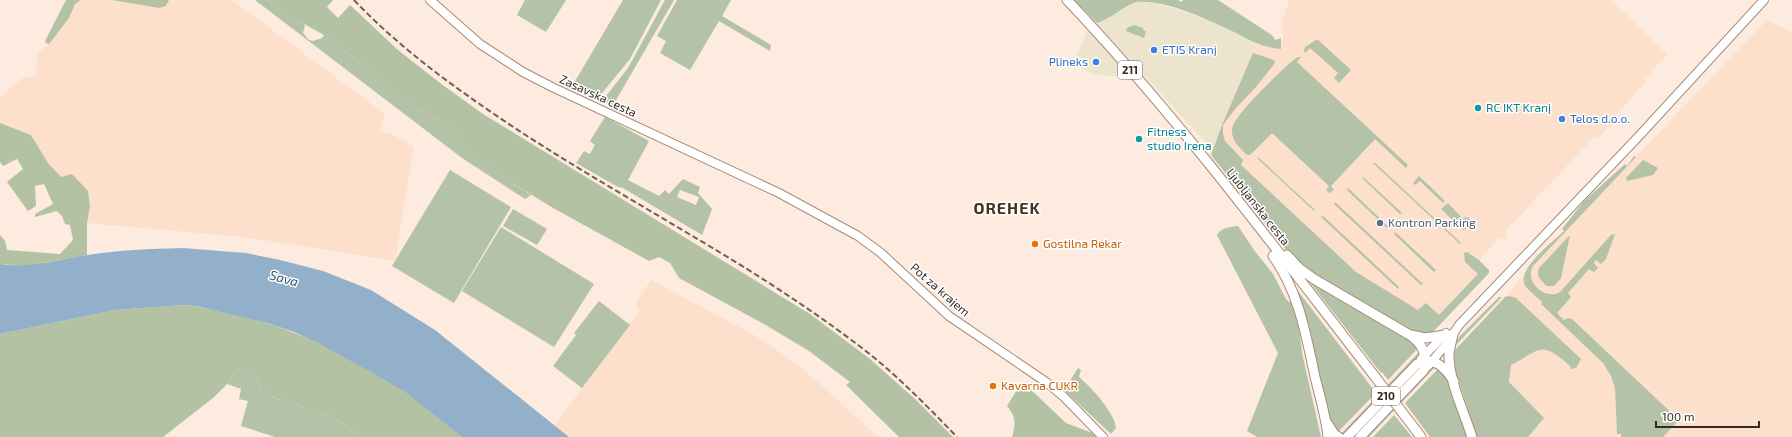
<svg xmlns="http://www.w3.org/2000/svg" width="1792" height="437" font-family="'Exo 2',sans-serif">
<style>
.commercial{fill:#ede4ce}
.built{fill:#fce0cb}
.green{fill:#b4c2a7;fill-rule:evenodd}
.forest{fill:#b2c2a2}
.water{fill:#92b0c9}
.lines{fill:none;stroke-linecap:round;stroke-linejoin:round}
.secondary-casing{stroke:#a68c79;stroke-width:10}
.primary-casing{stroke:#a68c79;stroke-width:11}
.secondary{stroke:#fff;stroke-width:8}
.primary{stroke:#fff;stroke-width:9}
.rail{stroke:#6e6158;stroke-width:2;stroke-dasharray:6 3;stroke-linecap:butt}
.primary-bridge-casing{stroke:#a68c79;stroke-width:11;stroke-linecap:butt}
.primary-bridge{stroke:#fff;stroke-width:9}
.shop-dot{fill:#3f7fe0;stroke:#fff;stroke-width:1.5}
.culture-dot{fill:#0f9aa8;stroke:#fff;stroke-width:1.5}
.service-dot{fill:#5c6f8a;stroke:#fff;stroke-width:1.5}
.food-dot{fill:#e8710a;stroke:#fff;stroke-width:1.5}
.labels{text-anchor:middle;stroke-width:3;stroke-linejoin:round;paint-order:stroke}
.shield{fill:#fff;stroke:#726a64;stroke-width:1}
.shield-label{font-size:11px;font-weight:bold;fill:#352a22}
.shop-label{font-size:12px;fill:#366cbe;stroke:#fff;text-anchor:start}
.street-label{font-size:12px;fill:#352a22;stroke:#fff}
.culture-label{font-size:12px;fill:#0d838f;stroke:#fff;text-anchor:start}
.service-label{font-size:12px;fill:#4e5e75;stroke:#fff;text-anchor:start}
.food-label{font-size:12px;fill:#c56008;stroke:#fff;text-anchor:start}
.water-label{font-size:13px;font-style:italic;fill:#245478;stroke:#fff}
.district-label{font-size:16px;font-weight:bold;letter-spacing:1px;fill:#473120;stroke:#fff}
</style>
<rect width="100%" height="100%" fill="#fcebde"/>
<path class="commercial" d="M1136 2 1155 3 1176 9 1208 20 1257 43 1222 125 1215 152 1140 71 1131 77 1097 75 1081 69 1077 56 1088 29Z"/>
<g class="built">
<path d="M81 0H112L159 8 166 6 169 0H232L385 114 380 132 390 133 414 147 395 261 244 237 87 223 90 206 88 191 72 174 61 177 48 163 31 135 0 123V98L21 79 36 75 37 54 49 44 69 18 75 4Z"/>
<path d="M1289 0H1611L1667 55 1644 80 1646 82 1609 122 1612 124 1600 137 1595 136 1510 226 1505 232 1507 235 1505 239 1499 238 1479 260V262L1487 271 1429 328 1422 329 1215 152 1222 125 1257 43 1268 48 1281 49 1283 40 1282 21Z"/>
<path d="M1767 20 1792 32V437H1478L1453 364 1454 353 1573 222Z"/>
<path d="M651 280 756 336 790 359 821 385 878 437H569L555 425 640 310 635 304Z"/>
</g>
<g class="green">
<path d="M255 0H268L305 25 303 33 309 40 313 41 322 38 324 35 370 70 396 95 447 125 481 160 505 179 531 195 525 199 462 158Z"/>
<path d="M525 0H566L546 32 517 15Z"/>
<path d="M623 0H661L630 59 598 98 592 94 571 88Z"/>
<path d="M665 0H674L612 107 603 100 628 68Z"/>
<path d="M677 0H731L722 16 771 45 770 51 719 21 690 70 660 53 666 41 657 36Z"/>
<path d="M1074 0H1178L1182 2 1183 0H1218L1273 36 1275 40 1281 38V49C1264 48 1251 41 1236 33 1208 20 1168 0 1137 2 1127 4 1110 19 1097 23Z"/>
<path d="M1134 25 1143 28 1144 31H1146L1144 38 1126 31 1127 28Z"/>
<path d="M1316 40H1318L1351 70 1339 83 1334 78 1338 73 1310 48 1305 53 1304 51 1305 47Z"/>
<path d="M1253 53 1274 60 1275 63 1256 87 1236 108 1223 125V134L1225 141 1243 160 1241 165 1356 272 1418 310 1426 303 1439 315 1478 274 1465 262 1464 253 1467 252 1479 260 1489 270V273L1431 334H1417L1347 297 1294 260 1211 155 1222 125Z"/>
<path d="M1298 57H1301L1297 62 1408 165 1406 168 1375 139 1331 186 1334 190 1329 193 1326 190 1329 186 1272 133 1250 155H1247C1240 148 1231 141 1232 129 1233 116 1279 73 1291 62Z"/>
<path d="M605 117 649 141 628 180 659 196 665 190 669 194 683 179 700 187 698 193 712 209 702 235 623 188 618 187 576 163 584 151 590 154 595 145 590 141ZM680 190 699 197 696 205 677 197Z"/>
<path d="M1634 156 1636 157 1533 266C1524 282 1545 301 1560 292L1611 235 1615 234 1606 259 1601 264 1596 260 1594 263 1598 268 1594 272 1589 269 1568 293 1571 297 1557 313 1564 320 1568 318 1572 319 1679 420 1663 437H1621V434H1617L1615 388 1611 376 1603 363 1541 304 1542 302C1537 297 1530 292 1526 287 1514 270 1553 242 1564 231L1562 229 1584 201 1625 164 1627 166Z"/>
<path d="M1258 157 1315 210 1314 211 1257 158Z"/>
<path d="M1643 160 1658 168 1653 175 1627 181 1626 178Z"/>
<path d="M1374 162 1461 243 1460 244 1373 163Z"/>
<path d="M450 170 511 207 454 303 392 266Z"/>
<path d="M1419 176 1445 201 1443 203 1420 181 1415 185 1413 183Z"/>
<path d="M1363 177 1402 213 1400 214 1362 178Z"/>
<path d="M1348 188 1389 227 1387 228 1347 190Z"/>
<path d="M1335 202 1423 284 1421 285 1334 204Z"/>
<path d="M1448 203 1463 219 1466 217 1470 219 1471 222 1466 229 1463 230 1441 209Z"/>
<path d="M513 209 547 229 537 245 503 226Z"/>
<path d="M1323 216 1399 287 1398 289 1321 217Z"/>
<path d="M1238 226 1254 250 1273 274 1286 299 1289 302 1293 299 1302 332 1300 334 1302 353 1321 437H1257L1247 431 1278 353 1217 235C1222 227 1230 227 1238 226Z"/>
<path d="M501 227 594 284 554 347 462 291Z"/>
<path d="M1395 232 1436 270 1434 272 1394 234Z"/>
<path d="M1570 235 1561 278 1554 286H1547C1541 280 1536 277 1539 268Z"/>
<path d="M1308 280 1414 342 1418 348 1388 380 1382 372 1381 373Z"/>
<path d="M1295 287 1376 393 1337 433 1328 418Z"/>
<path d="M1509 296 1516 298 1581 359 1576 368 1571 369 1570 366C1540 340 1542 349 1511 365L1509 382 1544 418 1528 437H1477L1453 364V356L1455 350 1505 297Z"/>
<path d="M1499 297H1502L1454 347 1459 337Z"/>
<path d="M599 301 630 325 582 388 553 366 576 335 574 333Z"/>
<path d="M1420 351 1421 354 1344 436 1340 435Z"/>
<path d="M1434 364 1437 365 1369 437H1365Z"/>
<path d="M1440 367C1455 382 1462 416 1469 437H1430L1405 403Z"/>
<path d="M1078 368 1081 370 1079 377C1091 387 1115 413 1116 428L1111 434 1064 390Z"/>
<path d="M237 369C248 369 254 376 260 385L259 387 276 399 293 402 312 412 330 415 363 437H275L241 426 248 401 239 399 241 389 227 384Z"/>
<path d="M1394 415 1412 437H1373Z"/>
</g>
<g class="forest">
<path d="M66 0H81L75 4 69 18 49 44 46 43 45 41Z"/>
<path d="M112 0H169L166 6 159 8Z"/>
<path d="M268 0H333L327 7 338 18 350 5 398 50 440 83 483 114 810 314 870 359 916 400 953 437H899L846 385 850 382 809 351 764 324 679 278 670 263 659 257 649 261 555 209 505 179 480 160 447 125 396 95 370 70 324 35 295 19Z"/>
<path d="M0 123 31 135 48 163 61 177 72 174 88 191 90 206 87 223V255L26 266 0 264V235L5 241 7 250 60 254 73 240 70 225 65 224 62 216 57 211 35 217V214L53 204 44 184 35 186 36 206 28 211 7 182 23 169 17 159 3 166 0 162Z"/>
<path d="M184 305C263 314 340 347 405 392 425 406 443 422 462 437H363L330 415 312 412 293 402 276 399 259 387 260 385C254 376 248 369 237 369L227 384 213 398 163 437H0V334L115 310Z"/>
<path d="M1022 387 1030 389 1066 423 1095 434 1098 437H1012C1016 423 1016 417 1007 406L1018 388Z"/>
</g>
<path class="water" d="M182 248 246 253 280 260 323 271 371 290 435 330 569 437H462L405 392 380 377 318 343 294 332 267 323 201 307 184 305 115 310 0 334V264C30 269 58 259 88 255 119 250 151 249 182 248Z"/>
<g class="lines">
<g class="secondary-casing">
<g id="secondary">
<path d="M430 0 480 44 523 72 552 87 779 193 858 236 881 253 949 316 1046 382 1064 397 1103 437"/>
<path d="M1421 359 1446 333"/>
<path d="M1428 366 1448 342 1459 325 1639 136 1764 0"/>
</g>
</g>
<g class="primary-casing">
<g id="primary">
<path d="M1067 0C1178 117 1274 247 1373 374"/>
<path d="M1287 255 1300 269 1314 279 1408 334C1421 342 1428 354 1424 370L1360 437"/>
<path d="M1273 256C1299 292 1306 335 1315 377 1320 397 1326 417 1328 437"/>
<path d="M1453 334C1452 340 1450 346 1449 353 1448 379 1464 412 1472 437"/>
<path d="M1411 335 1425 338 1445 335"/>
<path d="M1327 423 1334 434 1339 437"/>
<path d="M1415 429 1421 437"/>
<path d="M1347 437 1417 364C1435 356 1444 367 1454 381"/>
</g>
</g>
<use href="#secondary" class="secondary"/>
<use href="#primary" class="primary"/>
<path class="rail" d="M354 0C392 40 436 74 481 105 548 152 619 192 689 234 747 268 804 304 858 345 894 372 926 405 957 437"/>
<g class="primary-bridge-casing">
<path id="primary-bridge" d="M1373 374 1415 429"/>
</g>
<use href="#primary-bridge" class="primary-bridge"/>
</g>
<g class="shop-dot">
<circle cx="1154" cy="50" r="4"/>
<circle cx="1096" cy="62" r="4"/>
<circle cx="1562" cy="119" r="4"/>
</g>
<g class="culture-dot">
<circle cx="1478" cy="108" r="4"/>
<circle cx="1139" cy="139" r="4"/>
</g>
<circle class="service-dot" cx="1380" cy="223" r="4"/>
<g class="food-dot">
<circle cx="1035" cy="244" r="4"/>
<circle cx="993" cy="386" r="4"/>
</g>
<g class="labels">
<g class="shield">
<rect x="1118" y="61" width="24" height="18" rx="3"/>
<rect x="1372" y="387" width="28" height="18" rx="3"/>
</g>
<g class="shield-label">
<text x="1130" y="74">211</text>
<text x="1386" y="400">210</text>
</g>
<g class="shop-label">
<text x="1162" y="54">ETIS Kranj</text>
<text x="1088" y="66" text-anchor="end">Plineks</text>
<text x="1570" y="123">Telos d.o.o.</text>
</g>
<g class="street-label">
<text transform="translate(598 96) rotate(25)" y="4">Zasavska cesta</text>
<text transform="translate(1258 207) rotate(52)" y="4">Ljubljanska cesta</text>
<text transform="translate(940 290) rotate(41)" y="4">Pot za krajem</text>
</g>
<g class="culture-label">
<text x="1486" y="112">RC IKT Kranj</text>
<text x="1147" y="136">Fitness<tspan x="1147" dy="14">studio Irena</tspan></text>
</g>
<g class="service-label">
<text x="1388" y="227">Kontron Parking</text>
</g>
<g class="food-label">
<text x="1043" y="248">Gostilna Rekar</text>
<text x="1001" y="390">Kavarna CUKR</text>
</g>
<g class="water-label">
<text transform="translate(284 278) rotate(15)" y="5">Sava</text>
</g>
<g class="district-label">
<text x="1007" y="214">OREHEK</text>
</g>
</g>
<path d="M1656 421v6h103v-6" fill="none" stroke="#352a22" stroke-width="2"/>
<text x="1662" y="421" font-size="12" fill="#352a22" stroke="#ffffff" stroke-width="3" paint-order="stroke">100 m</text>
</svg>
